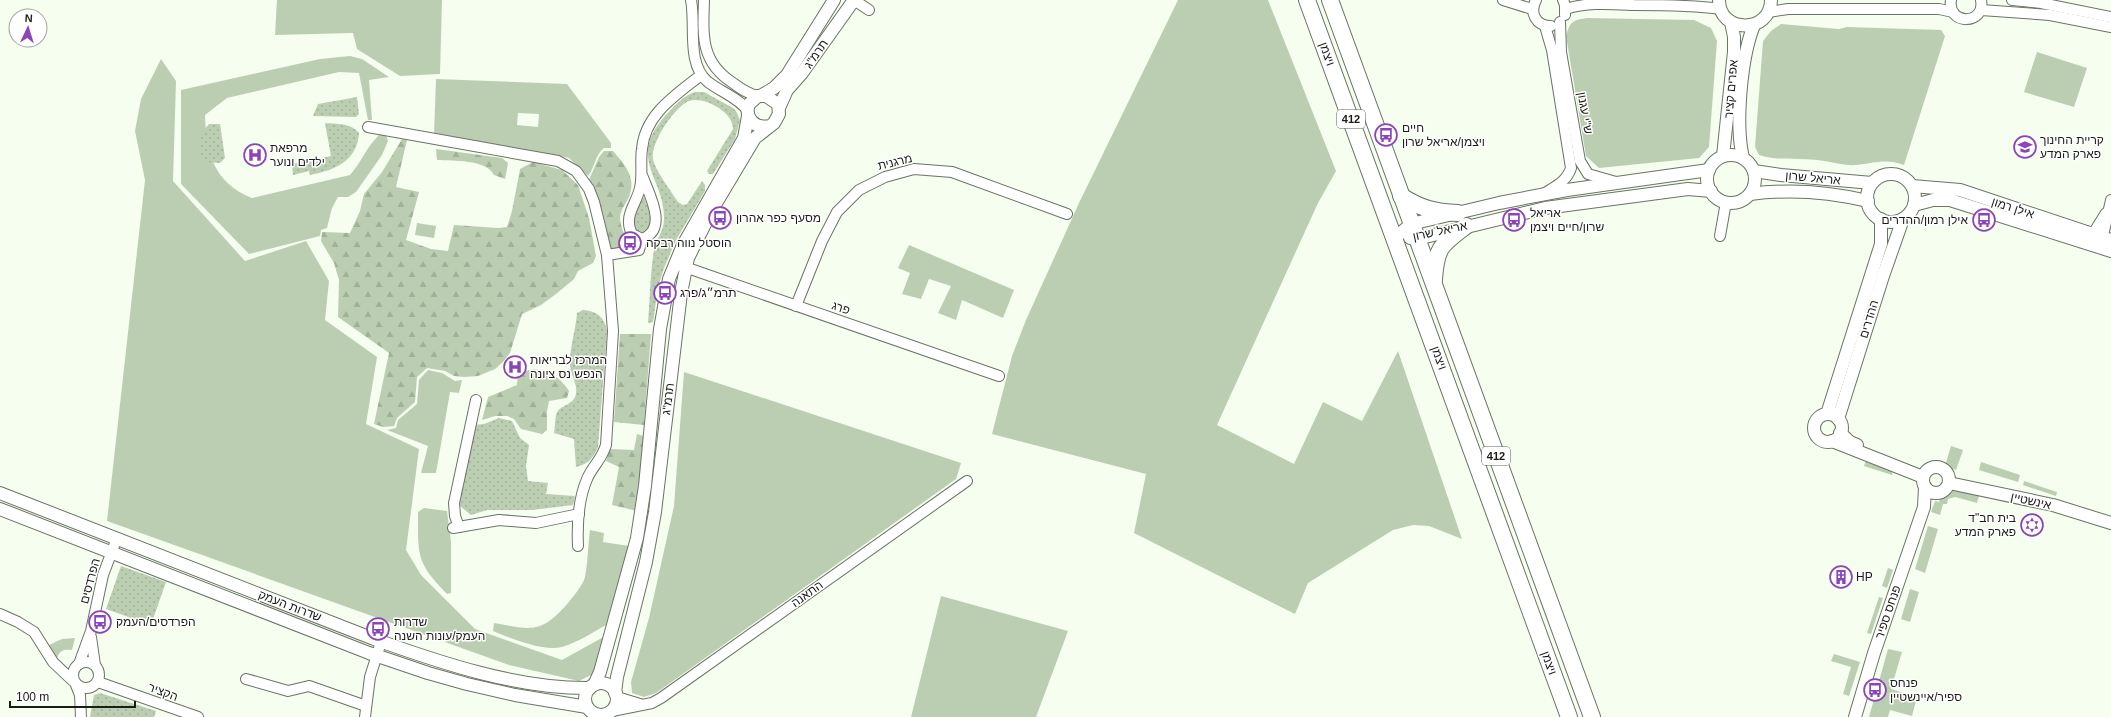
<svg xmlns="http://www.w3.org/2000/svg" width="2111" height="717" font-family="Helvetica,'Noto Sans Hebrew',sans-serif">
<style>
.green{fill:#bcceb1;fill-rule:evenodd}
.forest{fill:url(#forest-firs)}
.park{fill:url(#park-dots)}
.lines{fill:none;stroke-linecap:round;stroke-linejoin:round}
.minor-casing{stroke:#6b7366;stroke-width:12}
.tertiary-casing{stroke:#6b7366;stroke-width:14}
.primary-casing{stroke:#6b7366;stroke-width:18}
.minor{stroke:#fff;stroke-width:10}
.tertiary{stroke:#fff;stroke-width:12}
.primary{stroke:#fff;stroke-width:16}
.labels{text-anchor:middle;stroke-width:3;stroke-linejoin:round;paint-order:stroke}
.shield{fill:#fff;stroke:#5e605d;stroke-width:1}
.shield-label{font-size:11px;font-weight:bold;fill:#191c17}
.street-label{font-size:12px;fill:#191c17;stroke:#fff}
.poi-label{font-size:12px;fill:#191c17;stroke:#fff;text-anchor:start}
</style>
<defs>
<pattern id="forest-firs" width="22" height="20" patternUnits="userSpaceOnUse"><rect width="22" height="20" fill="#bcceb1"/><path d="M5 1l3.5 6h-7zM16 11l3.5 6h-7z" fill="#a1b098"/></pattern>
<pattern id="park-dots" width="8" height="8" patternUnits="userSpaceOnUse"><rect width="8" height="8" fill="#bcceb1"/><path d="M2 2h.1M6 6h.1" fill="none" stroke="#a1b098" stroke-width="1.8" stroke-linecap="round"/></pattern>
</defs>
<rect width="100%" height="100%" fill="#f5feef"/>
<g class="green">
<path d="M277 0H442L440 74 400 76 357 49 353 33 275 35Z"/>
<path d="M1178 0H1268L1336 171 1318 203 1217 425 1294 464 1323 402 1362 421 1398 351 1462 539 1429 526 1413 525 1393 530 1308 583 1295 614 1134 533 1146 474 992 434 1012 356 1026 320 1079 203Z"/>
<path d="M1588 18 1694 20 1711 28 1717 41 1709 147 1699 158 1599 168 1586 156 1566 36C1570 21 1573 20 1588 18Z"/>
<path d="M1781 24 1839 29 1847 27 1941 30 1945 36 1904 165C1887 158 1874 163 1856 165 1844 166 1829 161 1817 160 1797 158 1777 161 1759 155L1755 147 1763 41 1771 31Z"/>
<path d="M2037 52 2087 68 2074 107 2024 92Z"/>
<path d="M350 56 362 59 389 77 369 80 372 120H368L359 73 339 72 227 98 205 115C206 153 214 183 252 198L350 175C361 163 367 146 379 135H386L388 141 382 155 356 192 348 197H338L332 208 327 228 321 230 320 236 249 254 181 184V90L320 59Z"/>
<path d="M161 59 176 81 173 181 245 261 306 241 329 281 325 320 377 357 366 424 419 449 406 550 421 575 475 629 562 660 607 635 595 673 579 681 509 665 107 521 145 180 135 131 141 99Z"/>
<path d="M436 79 567 84 611 143V148H604C595 155 595 167 588 176L569 158 556 155 434 134ZM518 113 539 114 538 127 517 125Z"/>
<path d="M417 223 436 226 434 238 415 235Z"/>
<path d="M909 245 1014 290 1003 318 962 300 956 320 938 313 951 286 929 279 921 299 902 294 910 273 898 268Z"/>
<path d="M428 370 442 373 455 381 462 380 459 393 450 392 436 473H421L428 446 387 430 396 428 398 420 417 404 419 380Z"/>
<path d="M684 372 961 463 956 479 656 693 644 697 632 693 631 682 649 618 674 506Z"/>
<path d="M1951 446 1963 450 1956 470 1945 466Z"/>
<path d="M1866 460 1893 469 1892 475 1864 466Z"/>
<path d="M1981 462 2020 475 2018 482 1979 470Z"/>
<path d="M2024 481 2057 492 2056 496 2023 485Z"/>
<path d="M1954 488 1979 496 1977 503 1955 497 1948 499 1947 504H1943L1940 515 1931 512 1935 501 1939 502 1941 492Z"/>
<path d="M424 508 447 511 451 542V593L447 594C416 562 418 556 418 512Z"/>
<path d="M1928 526 1938 529 1925 573 1915 569Z"/>
<path d="M590 530 604 533 603 542 629 546 606 625C592 633 578 642 562 647 543 652 510 638 493 631L494 623C532 630 541 634 568 603 574 595 582 587 585 577 588 562 588 545 590 530Z"/>
<path d="M1888 568 1893 570 1887 588 1882 586Z"/>
<path d="M1910 589 1919 592 1910 622 1901 619Z"/>
<path d="M941 596 1068 631 1036 717H911Z"/>
<path d="M1879 597 1883 598 1871 634 1867 633Z"/>
<path d="M75 638 72 650C64 649 59 650 57 659L49 645 62 639Z"/>
<path d="M1888 649 1902 652 1891 689 1917 697 1912 716 1890 710 1888 717H1869Z"/>
<path d="M1834 654 1860 662 1849 696 1843 694 1851 667 1831 661Z"/>
</g>
<g class="forest">
<path d="M402 139 407 140 396 187 419 192 406 240 431 249 448 251 454 225 499 228 507 227 512 211 520 169 533 162 562 170 578 185 589 218 596 256 593 263 578 271 574 279 556 294 541 305 522 314 510 353 503 362 495 369 478 376 464 377 454 376 445 371 427 368 417 377 415 402 397 418 394 426 383 427 374 424 389 353 338 317 339 280 334 263 321 241 322 232 350 233 360 211 364 194 382 172Z"/>
<path d="M436 149 502 158 508 163 505 179 494 175C486 159 453 161 437 160Z"/>
<path d="M604 151H613C627 167 638 180 627 201 624 206 620 212 620 218 620 226 625 235 628 242L623 249 612 250C606 241 607 229 604 219 601 205 597 192 589 180L599 157Z"/>
<path d="M620 334H651L644 425 614 422Z"/>
<path d="M533 369C550 371 560 377 569 391L567 398 549 401 547 411V430L542 434 521 429 514 419 507 416H495L482 420 488 397 517 385 518 373Z"/>
<path d="M637 434 643 436 637 511 612 505 619 467 606 461 610 449 634 450Z"/>
</g>
<g class="park">
<path d="M695 92H704L733 108 736 111 740 120 735 139 713 174H709L707 171 733 129C734 112 703 96 689 101 674 107 650 144 653 159 655 170 671 191 678 202L683 205 687 204 702 181 705 185V191L676 240 664 268 658 287 653 322 648 323C650 299 650 274 654 250 656 239 664 231 664 219 665 177 625 158 667 114 675 105 683 96 695 92Z"/>
<path d="M357 97 359 114 356 117 313 116 318 104Z"/>
<path d="M325 123C337 124 351 123 359 133 357 162 334 170 310 175L309 171 293 175 292 164 331 156Z"/>
<path d="M209 124H220L225 158 220 163 205 162 199 160 201 133Z"/>
<path d="M644 197 650 212V225L642 233 636 230C631 221 635 202 644 197Z"/>
<path d="M583 310C597 311 604 317 607 330L598 447C593 459 588 464 576 467L574 439 554 433C555 428 555 420 556 415 559 404 574 406 576 394 578 384 570 374 570 364 569 352 576 328 577 313Z"/>
<path d="M499 418 512 421 520 438 529 445 526 466 528 481 548 483 546 494 575 496 573 505 532 510H487L471 515 460 506 461 488 474 425 484 424Z"/>
<path d="M121 566 166 582 151 625 106 609Z"/>
<path d="M100 693 156 711 154 717H90L94 695Z"/>
</g>
<g class="lines">
<g class="minor-casing">
<g id="minor">
<path d="M691 0C696 25 686 64 708 82 721 92 739 98 748 111"/>
<path d="M704 0C703 35 700 62 733 83 741 89 748 94 758 96"/>
<path d="M854 0 869 10"/>
<path d="M1503 0 1532 9"/>
<path d="M1536 0C1529 13 1536 26 1551 26"/>
<path d="M1563 0 1565 5V15"/>
<path d="M1951 0C1947 26 1986 25 1981 0"/>
<path d="M2012 0 2041 3 2111 17"/>
<path d="M1566 9C1587 2 1611 4 1634 5 1663 5 1692 5 1721 9"/>
<path d="M1981 10 2050 15 2111 27"/>
<path d="M1768 12 1788 9H1939L1953 12"/>
<path d="M1560 22 1561 52 1580 161 1588 174 1616 182"/>
<path d="M368 127 558 161 576 171 589 189 594 202 607 255 613 331 606 445C601 461 593 465 587 479 578 500 577 524 578 546"/>
<path d="M642 175C649 194 669 229 642 239L632 234C623 216 636 205 640 188 643 175 640 162 642 149 645 114 676 95 701 75"/>
<path d="M1545 193C1556 186 1567 181 1571 168L1552 50 1545 26"/>
<path d="M1720 236 1726 202"/>
<path d="M2094 241 2096 229 2106 213"/>
<path d="M2097 243 2104 231 2111 200"/>
<path d="M607 255 639 250 642 239"/>
<path d="M679 265 999 376"/>
<path d="M796 306 822 241 837 212 859 190 885 177 914 169 952 172 1067 214"/>
<path d="M459 527 455 516 454 503 476 400"/>
<path d="M453 528 499 520 536 523 579 514"/>
<path d="M0 614 18 622 34 632 53 662 73 681"/>
<path d="M91 637 95 665"/>
<circle cx="86" cy="675" r="13"/>
<path d="M79 664 91 631 103 575 117 538"/>
<path d="M246 679 288 691 309 686 366 706"/>
<path d="M98 682 198 717"/>
<path d="M76 685 80 695 81 717"/>
<path d="M617 697 640 704"/>
<path d="M612 711 652 703 661 698 967 481"/>
<path d="M365 717 370 677 381 642"/>
</g>
</g>
<g class="tertiary-casing">
<g id="tertiary">
<path d="M1719 0C1719 34 1771 34 1771 0"/>
<path d="M762 95 774 88 787 75 834 0"/>
<path d="M779 108 787 90 802 73 854 0"/>
<circle cx="1731" cy="179" r="24"/>
<path d="M1723 156 1734 52V37L1731 22"/>
<path d="M1743 158C1735 124 1741 57 1754 25"/>
<path d="M1754 171 1781 175 1872 183"/>
<circle cx="1891" cy="198" r="24"/>
<path d="M1912 186 1960 190 2111 240"/>
<path d="M1750 194C1788 189 1830 192 1868 201"/>
<path d="M1914 205 1933 200H1950L2111 251"/>
<path d="M1395 238 1411 224 1499 203 1567 190 1709 170"/>
<path d="M1410 238 1417 239 1545 208 1688 189 1711 191"/>
<path d="M1827 414 1881 244V219"/>
<circle cx="1828" cy="428" r="14"/>
<path d="M1838 419 1883 276 1903 219"/>
<path d="M1840 433 1850 442 1857 445"/>
<path d="M1832 441 1923 477"/>
<circle cx="1936" cy="480" r="13"/>
<path d="M1949 483 2053 505 2111 523"/>
<path d="M0 493 374 639C441 663 518 689 590 688"/>
<path d="M0 509 369 653 428 673 467 684 515 695 587 707"/>
<circle cx="601" cy="699" r="16"/>
<path d="M594 685 600 672 637 538 645 486 660 329 669 279 683 245 744 138 748 116"/>
<path d="M615 693 617 677 646 562 655 512 681 293 688 258 712 210 755 138 774 123 779 114 778 104 766 96H758L749 104C744 118 755 129 769 126"/>
<path d="M1855 717 1874 653 1924 507 1925 487"/>
</g>
</g>
<g class="primary-casing">
<g id="primary">
<path d="M1307 0 1569 717"/>
<path d="M1330 0 1592 717"/>
<path d="M1401 196C1422 209 1434 212 1458 213"/>
<path d="M1434 280C1436 247 1441 245 1466 226"/>
</g>
</g>
<use href="#minor" class="minor"/>
<use href="#tertiary" class="tertiary"/>
<use href="#primary" class="primary"/>
</g>
<defs>
<g id="bus-ring" transform="scale(1.15)"><circle r="9.5" fill="#fff" stroke="#8b45b8" stroke-width="1.5"/><path d="M-5-6H5V4H4V6H2V4H-2V6H-4V4H-5ZM-3.5-4V0h7V-4ZM-3.5 1.2v1.5H-2V1.2ZM2 1.2v1.5H3.5V1.2Z" fill="#8b45b8"/></g>
<g id="school-ring" transform="scale(1.15)"><circle r="9.5" fill="#fff" stroke="#8b45b8" stroke-width="1.5"/><path d="M0-5L7-2L0 1L-7-2ZM-4 1L0 2.5L4 1V4Q0 6-4 4Z" fill="#8b45b8"/></g>
<g id="hospital-ring" transform="scale(1.15)"><circle r="9.5" fill="#fff" stroke="#8b45b8" stroke-width="1.5"/><path d="M-5-5h3v3.5h4V-5h3V5h-3V1.5h-4V5h-3Z" fill="#8b45b8"/></g>
<g id="synagogue-ring" transform="scale(1.15)"><circle r="9.5" fill="#fff" stroke="#8b45b8" stroke-width="1.5"/><path d="M0-6.5L5.6 3.2H-5.6ZM0 6.5L5.6-3.2H-5.6Z" fill="#8b45b8"/></g>
<g id="building-ring" transform="scale(1.15)"><circle r="9.5" fill="#fff" stroke="#8b45b8" stroke-width="1.5"/><path d="M-4-6H4V6H1V3H-1V6H-4ZM-2.5-4.3h1.7v1.8h-1.7ZM.8-4.3h1.7v1.8H.8ZM-2.5-1h1.7V.8h-1.7ZM.8-1h1.7V.8H.8Z" fill="#8b45b8"/></g>
</defs>
<g fill-rule="evenodd">
<use href="#bus-ring" x="1386" y="135"/>
<use href="#school-ring" x="2025" y="147"/>
<use href="#hospital-ring" x="255" y="155"/>
<use href="#bus-ring" x="720" y="218"/>
<use href="#bus-ring" x="1514" y="220"/>
<use href="#bus-ring" x="1984" y="220"/>
<use href="#bus-ring" x="630" y="243"/>
<use href="#bus-ring" x="665" y="293"/>
<use href="#hospital-ring" x="515" y="367"/>
<use href="#synagogue-ring" x="2032" y="525"/>
<use href="#building-ring" x="1841" y="577"/>
<use href="#bus-ring" x="100" y="622"/>
<use href="#bus-ring" x="378" y="629"/>
<use href="#bus-ring" x="1875" y="690"/>
</g>
<g class="labels">
<g class="shield">
<rect x="1337" y="110" width="28" height="18" rx="3"/>
<rect x="1482" y="447" width="28" height="18" rx="3"/>
</g>
<g class="shield-label">
<text x="1351" y="123">412</text>
<text x="1496" y="460">412</text>
</g>
<g class="street-label">
<text transform="translate(816 54) rotate(-55)" y="4">תרמ"ג</text>
<text transform="translate(1327 54) rotate(70)" y="4">ויצמן</text>
<text transform="translate(1731 89) rotate(-85)" y="4">אפרים קציר</text>
<text transform="translate(1585 113) rotate(80)" y="4">ש"י עגנון</text>
<text transform="translate(895 162) rotate(-14)" y="4">מרגנית</text>
<text transform="translate(1813 178) rotate(5)" y="4">אריאל שרון</text>
<text transform="translate(2013 208) rotate(18)" y="4">אילן רמון</text>
<text transform="translate(1440 231) rotate(-12)" y="4">אריאל שרון</text>
<text transform="translate(841 308) rotate(19)" y="4">פרג</text>
<text transform="translate(1869 319) rotate(-73)" y="4">ההדרים</text>
<text transform="translate(1439 358) rotate(70)" y="4">ויצמן</text>
<text transform="translate(668 399) rotate(-83)" y="4">תרמ"ג</text>
<text transform="translate(2031 501) rotate(13)" y="4">אינשטיין</text>
<text transform="translate(90 581) rotate(-75)" y="4">הפרדסים</text>
<text transform="translate(807 594) rotate(-36)" y="4">התאנה</text>
<text transform="translate(290 606) rotate(21)" y="4">שדרות העמק</text>
<text transform="translate(1888 612) rotate(-71)" y="4">פנחס ספיר</text>
<text transform="translate(1549 663) rotate(70)" y="4">ויצמן</text>
<text transform="translate(163 692) rotate(20)" y="4">הקציר</text>
</g>
<g class="poi-label">
<text x="1402" y="132">חיים<tspan x="1402" dy="14">ויצמן/אריאל שרון</tspan></text>
<text x="2040" y="144">קריית החינוך<tspan x="2040" dy="14">פארק המדע</tspan></text>
<text x="270" y="152">מרפאת<tspan x="270" dy="14">ילדים ונוער</tspan></text>
<text x="1530" y="217">אריאל<tspan x="1530" dy="14">שרון/חיים ויצמן</tspan></text>
<text x="736" y="222">מסעף כפר אהרון</text>
<text x="1968" y="224" text-anchor="end">אילן רמון/ההדרים</text>
<text x="646" y="247">הוסטל נווה רבקה</text>
<text x="680" y="297">תרמ״ג/פרג</text>
<text x="530" y="364">המרכז לבריאות<tspan x="530" dy="14">הנפש נס ציונה</tspan></text>
<text x="2016" y="522" text-anchor="end">בית חב"ד<tspan x="2016" dy="14">פארק המדע</tspan></text>
<text x="1856" y="581">HP</text>
<text x="116" y="626">הפרדסים/העמק</text>
<text x="394" y="626">שדרות<tspan x="394" dy="14">העמק/עונות השנה</tspan></text>
<text x="1890" y="687">פנחס<tspan x="1890" dy="14">ספיר/איינשטיין</tspan></text>
</g>
</g>
<g transform="translate(28 28) rotate(4)"><circle r="19" fill="#ffffff" stroke="#a3a4a2"/>
<path d="M0-3L7 15L0 10L-7 15Z" fill="#8b45b8"/>
<text y="-6" font-size="11" font-weight="bold" text-anchor="middle" fill="#191c17">N</text>
</g>
<path d="M10 701v6h125v-6" fill="none" stroke="#191c17" stroke-width="2"/>
<text x="16" y="701" font-size="12" fill="#191c17" stroke="#ffffff" stroke-width="3" paint-order="stroke">100 m</text>
</svg>
